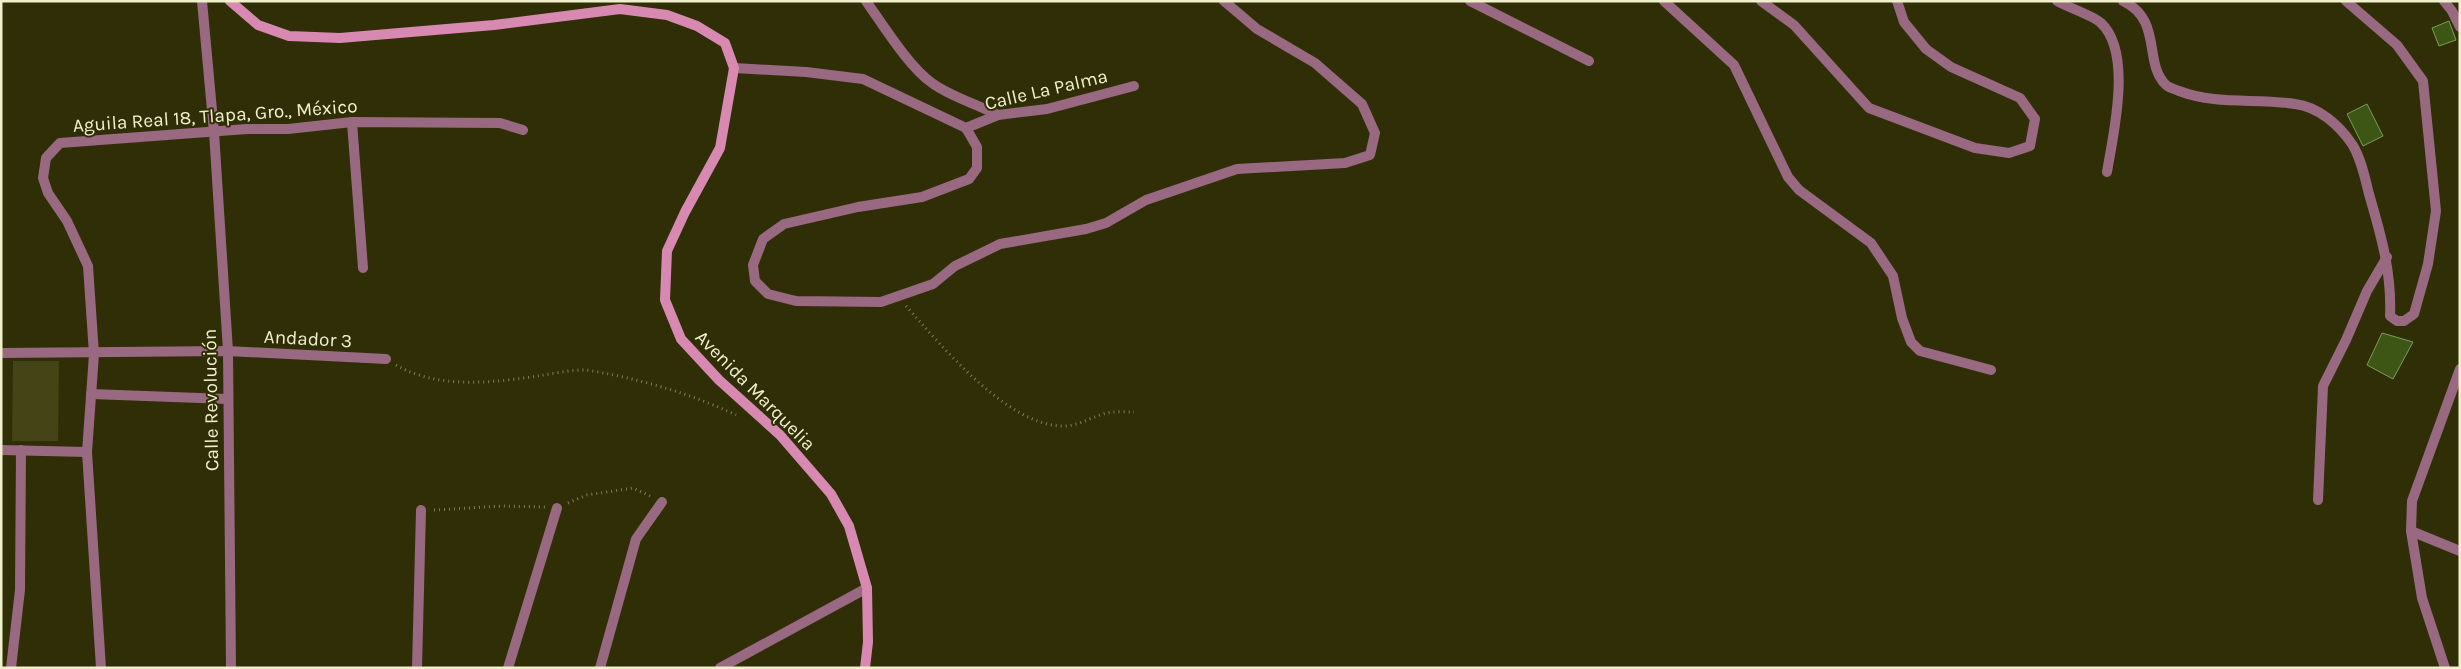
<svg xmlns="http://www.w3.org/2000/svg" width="2461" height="669" font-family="Karla,sans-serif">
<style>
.park{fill:#454416}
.building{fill:#3d5615;stroke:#7f9b5b}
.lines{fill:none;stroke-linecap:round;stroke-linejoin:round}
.path{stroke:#7e7e57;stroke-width:3;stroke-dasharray:1 4;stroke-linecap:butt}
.service{stroke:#996881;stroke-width:10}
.minor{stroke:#996881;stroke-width:10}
.secondary{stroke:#d789b1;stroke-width:10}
.labels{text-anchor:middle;stroke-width:4;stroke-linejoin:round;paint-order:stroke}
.street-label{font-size:19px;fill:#f0f1cc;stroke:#2f2e06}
</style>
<rect width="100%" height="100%" fill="#2f2e06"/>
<path class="park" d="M13 361H59L58 441H12Z"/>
<g class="building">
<path d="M2449 21 2456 40 2439 46 2432 28Z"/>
<path d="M2367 104 2383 136 2363 146 2347 114Z"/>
<path d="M2382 333 2413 342 2393 379 2367 365Z"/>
</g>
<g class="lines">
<g class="path">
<path d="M906 306C941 345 1008 427 1064 426 1079 426 1093 416 1107 413 1116 411 1126 412 1134 412"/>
<path d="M396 365C437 389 492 383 538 376 552 374 568 370 583 370 591 370 601 373 609 374 653 383 696 396 736 415"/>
<path d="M568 503 587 495 633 488 650 496"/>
<path d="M434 510 503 506 545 507"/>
</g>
<path class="service" d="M2057 1C2069 8 2092 15 2101 23 2133 53 2113 135 2107 172"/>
<g class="minor">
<path d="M202 1 214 132 228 351 231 668"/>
<path d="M866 1C883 25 909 67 932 83 951 97 977 104 998 115"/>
<path d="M1470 1 1589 61"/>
<path d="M1664 1 1734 65 1788 177 1799 190 1871 243 1893 276 1902 318 1911 342 1920 351 1991 370"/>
<path d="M1761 1 1794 25 1869 108 1975 148 2009 153 2030 146 2035 119 2020 98 1951 67 1926 49 1904 22 1897 1"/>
<path d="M2123 1C2163 20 2143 63 2166 85 2169 88 2175 89 2179 91 2216 105 2256 98 2295 104 2319 107 2339 125 2352 144 2361 158 2365 178 2369 194 2381 235 2392 273 2390 316L2397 321H2404L2414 314 2428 264 2436 211 2423 81 2397 45 2346 1"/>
<path d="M2444 1 2452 11 2460 27"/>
<path d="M734 68 806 72 863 79 966 128 977 147V168L969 179 922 197 858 207 784 224 763 239 753 265 755 281 768 294 796 301 881 302 933 284 955 266 1000 244 1086 229 1106 223 1146 200 1237 169 1345 163 1370 155 1375 133 1362 104 1315 63 1257 29 1224 1"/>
<path d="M352 122 363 268"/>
<path d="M966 128 998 115 1047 109 1134 86"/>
<path d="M1 353 228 351 386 359"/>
<path d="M91 394 227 399"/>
<path d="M1 450 87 452"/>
<path d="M2318 500 2323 386 2346 340 2367 291 2387 257"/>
<path d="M2411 531 2460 551"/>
<path d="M11 668 20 590 21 450"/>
<path d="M101 668 87 452 94 354 88 266 67 221 48 193 43 178 46 158 60 143 247 129H288L352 122 500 123 523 130"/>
<path d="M417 668 421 510"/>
<path d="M508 668 557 508"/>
<path d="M600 668 636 539 662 502"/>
<path d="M720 668 867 588"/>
<path d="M2445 668 2422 598 2411 531 2412 501 2460 369"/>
</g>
<path class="secondary" d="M230 1 258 25 289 36 340 38 494 25 620 9 667 15 697 26 725 43 734 68 720 148 685 212 667 251 665 300 681 339 719 380 780 435 831 494 849 526 867 588 868 642 865 668"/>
</g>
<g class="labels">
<g class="street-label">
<text transform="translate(1046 89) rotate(-13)" y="7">Calle La Palma</text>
<text transform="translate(215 115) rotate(-4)" y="7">Aguila Real 18, Tlapa, Gro., México</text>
<text transform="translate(308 338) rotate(3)" y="7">Andador 3</text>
<text transform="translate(756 390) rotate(45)" y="7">Avenida Marquelia</text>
<text transform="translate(210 400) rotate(-91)" y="7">Calle Revolución</text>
</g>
</g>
<rect width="2461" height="669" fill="none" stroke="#f0f1cc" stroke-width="5"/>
</svg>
